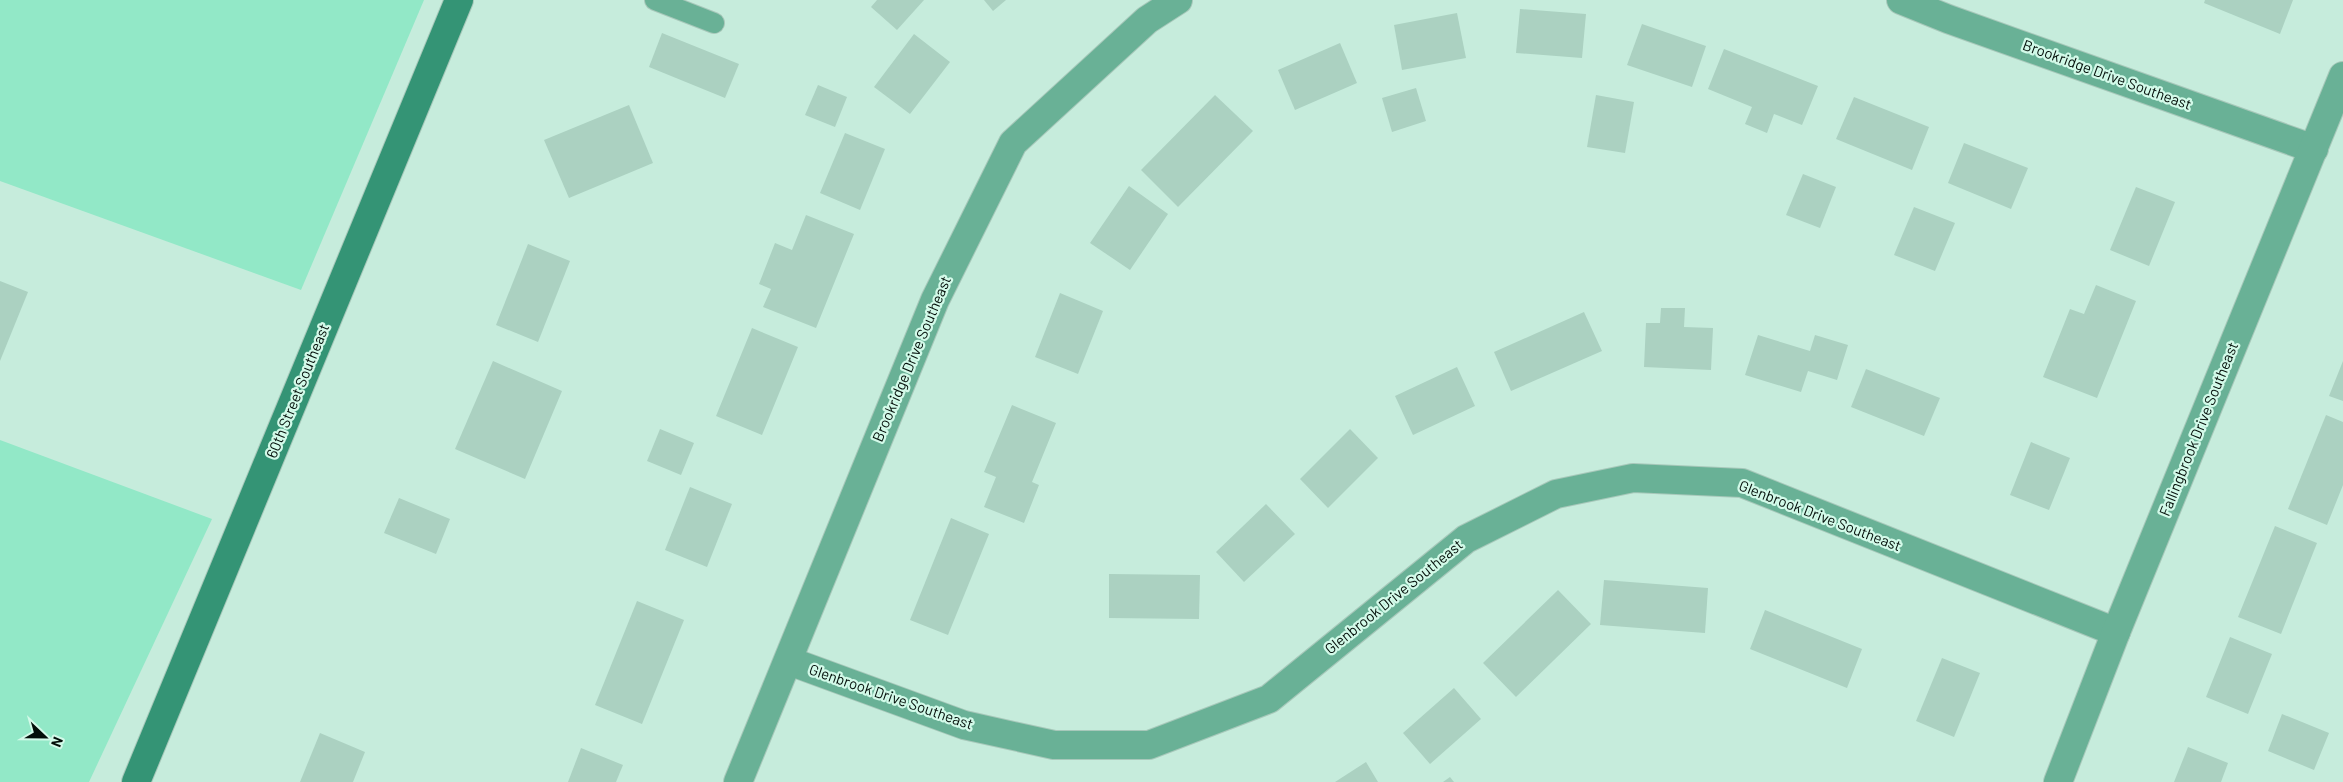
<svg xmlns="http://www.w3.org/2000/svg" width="2343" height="782" font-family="Barlow,sans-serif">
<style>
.green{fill:#92e8c7}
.building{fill:#abd1c1}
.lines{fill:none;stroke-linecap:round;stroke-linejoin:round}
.service-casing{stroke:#a7c8ba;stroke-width:22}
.minor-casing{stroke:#a7c8ba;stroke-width:30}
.secondary-casing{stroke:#a7c8ba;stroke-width:30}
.service{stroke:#69b196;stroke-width:20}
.minor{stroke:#69b196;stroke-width:28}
.secondary{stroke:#349475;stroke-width:28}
.labels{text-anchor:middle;stroke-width:4.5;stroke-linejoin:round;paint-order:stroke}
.street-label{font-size:15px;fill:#030e09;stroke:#d3fae9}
</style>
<rect width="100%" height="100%" fill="#c6ecdc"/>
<g class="green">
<path d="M0 0H424L301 290 0 181Z"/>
<path d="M0 440 212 519 89 782H0Z"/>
</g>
<g class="building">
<path d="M877 0H924L897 30 871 7Z"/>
<path d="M984 0H1006L993 11Z"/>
<path d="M2205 0H2293L2280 34 2204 3Z"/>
<path d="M1520 9 1586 14 1582 58 1516 53Z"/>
<path d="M1457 13 1466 58 1402 70 1394 25Z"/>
<path d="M1642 24 1706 46 1692 87 1627 65Z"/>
<path d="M662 33 739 64 725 98 649 67Z"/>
<path d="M914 34 950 62 910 114 874 87Z"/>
<path d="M1340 43 1357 83 1295 110 1278 70Z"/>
<path d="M1724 49 1818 86 1802 125 1774 114 1767 133 1745 124 1752 107 1708 89Z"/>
<path d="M818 85 847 97 835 127 805 115Z"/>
<path d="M1416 88 1426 121 1392 132 1382 98Z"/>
<path d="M1215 95 1253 131 1178 207 1141 170Z"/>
<path d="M1596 95 1634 102 1625 153 1587 147Z"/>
<path d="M1854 97 1929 127 1912 170 1836 139Z"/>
<path d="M629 105 653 163 569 198 544 140Z"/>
<path d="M845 133 885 149 860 210 820 193Z"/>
<path d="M1964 143 2028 168 2011 209 1948 183Z"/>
<path d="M1803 174 1836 187 1820 228 1786 215Z"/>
<path d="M1129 186 1168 214 1130 270 1090 243Z"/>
<path d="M2136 187 2175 202 2149 266 2110 250Z"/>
<path d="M1914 207 1955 223 1935 271 1894 255Z"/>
<path d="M806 215 854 234 816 328 763 307 771 289 759 284 775 243 792 250Z"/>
<path d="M528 244 570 261 538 342 496 325Z"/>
<path d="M0 281 28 292 0 361Z"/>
<path d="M2096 285 2136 301 2097 398 2043 377 2070 309 2084 314Z"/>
<path d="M1060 293 1103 311 1078 374 1035 357Z"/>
<path d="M1661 308H1685L1684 327 1713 328 1711 370 1644 367 1646 323H1660Z"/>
<path d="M1584 312 1602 351 1511 391 1494 352Z"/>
<path d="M752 328 798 347 762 435 716 416Z"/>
<path d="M1758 335 1810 351 1815 335 1848 345 1837 380 1808 371 1801 392 1745 375Z"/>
<path d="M493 361 562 391 525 479 455 449Z"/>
<path d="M2343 361V401L2329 396Z"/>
<path d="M1457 367 1475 406 1413 435 1395 396Z"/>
<path d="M1866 369 1940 398 1924 436 1851 407Z"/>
<path d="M1012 405 1056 423 1032 482 1039 485 1024 523 984 507 996 477 984 472Z"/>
<path d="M2326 415 2343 422V485L2327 525 2288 509Z"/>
<path d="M660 429 694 443 681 475 647 461Z"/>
<path d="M1350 429 1378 458 1328 508 1300 479Z"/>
<path d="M2031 442 2070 458 2049 510 2010 495Z"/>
<path d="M690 487 732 504 707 567 665 550Z"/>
<path d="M399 498 450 519 436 554 384 533Z"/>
<path d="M1266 504 1295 534 1244 582 1216 552Z"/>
<path d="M951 518 989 534 948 635 910 620Z"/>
<path d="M2275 526 2317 543 2281 634 2238 617Z"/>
<path d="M1109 574 1200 575 1199 619 1109 618Z"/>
<path d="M1604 580 1708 588 1705 633 1600 625Z"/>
<path d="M1558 590 1591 624 1516 697 1483 663Z"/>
<path d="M637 601 684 620 642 724 595 705Z"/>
<path d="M1765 610 1862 649 1847 688 1750 649Z"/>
<path d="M2230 637 2272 654 2248 714 2206 697Z"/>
<path d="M1942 658 1980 673 1954 737 1916 721Z"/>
<path d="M1454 688 1481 719 1430 764 1403 733Z"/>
<path d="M2282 714 2329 733 2314 770 2268 751Z"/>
<path d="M320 733 365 752 353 782H300Z"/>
<path d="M2188 747 2228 763 2221 782H2174Z"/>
<path d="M581 748 623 765 616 782H568Z"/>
<path d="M1366 762 1378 782H1335Z"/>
<path d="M1450 777 1454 782H1443Z"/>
</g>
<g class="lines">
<g class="service-casing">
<path id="service" d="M655 0 714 23"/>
</g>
<g class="minor-casing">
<g id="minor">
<path d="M1901 0 1948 19 2314 149"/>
<path d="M789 661 964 725 1054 745H1149L1269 699 1466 539 1556 494 1633 478 1742 483 2116 632"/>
<path d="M738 782 935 300 1013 143 1147 20 1178 0"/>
<path d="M2058 782 2116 632 2343 76"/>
</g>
</g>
<g class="secondary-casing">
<path id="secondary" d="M136 782 459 0"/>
</g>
<use href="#service" class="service"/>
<use href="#minor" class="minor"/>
<use href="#secondary" class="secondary"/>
</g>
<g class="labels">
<g class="street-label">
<text transform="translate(2107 75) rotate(20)" y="5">Brookridge Drive Southeast</text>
<text transform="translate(912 359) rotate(-67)" y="5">Brookridge Drive Southeast</text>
<text transform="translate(298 391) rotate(-68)" y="5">60th Street Southeast</text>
<text transform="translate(2199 429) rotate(-68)" y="5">Fallingbrook Drive Southeast</text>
<text transform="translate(1820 516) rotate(21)" y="5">Glenbrook Drive Southeast</text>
<text transform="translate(1394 597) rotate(-39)" y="5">Glenbrook Drive Southeast</text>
<text transform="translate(891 697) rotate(19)" y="5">Glenbrook Drive Southeast</text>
</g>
</g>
<g transform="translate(45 737) rotate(112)" stroke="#d3fae9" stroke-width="4" paint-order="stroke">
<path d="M0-4L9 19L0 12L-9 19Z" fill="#030e09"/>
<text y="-8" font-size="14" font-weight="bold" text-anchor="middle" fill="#030e09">N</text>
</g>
</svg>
